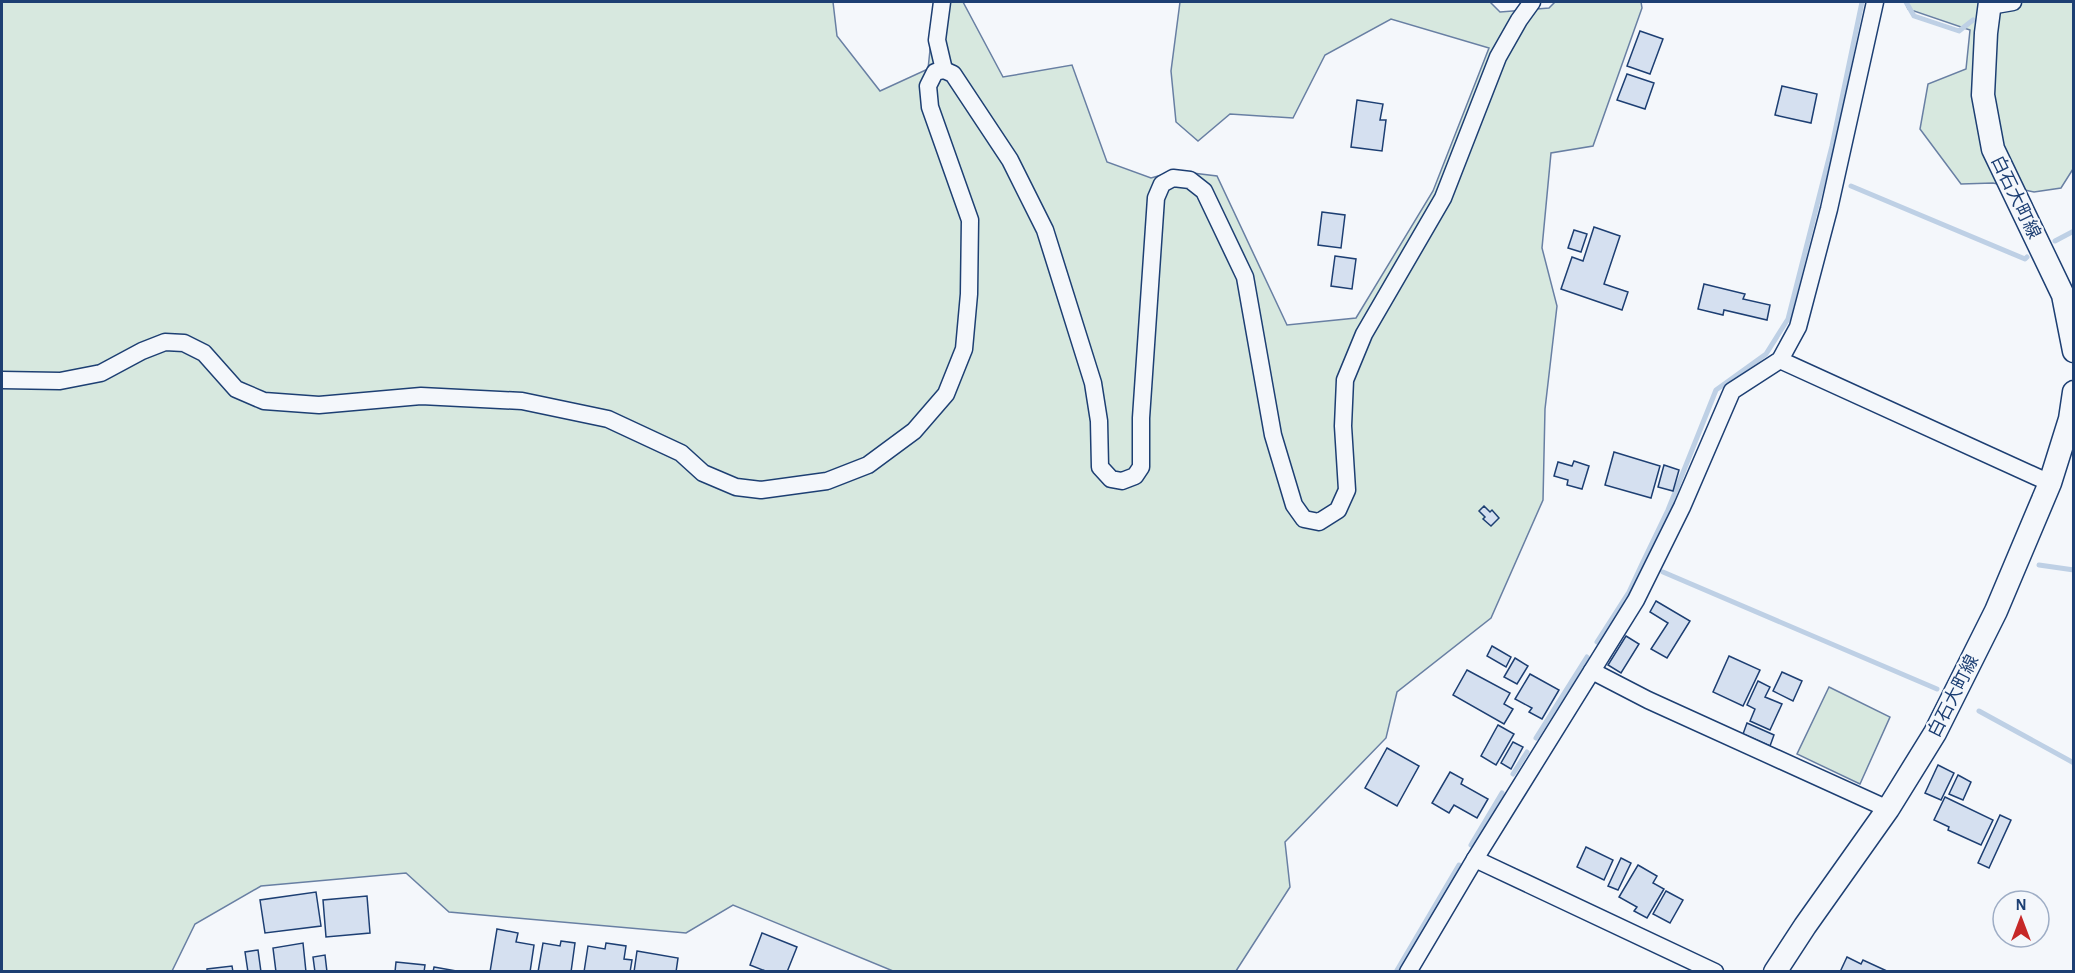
<svg xmlns="http://www.w3.org/2000/svg" width="2075" height="973" font-family="'Alegreya Sans','Noto Sans JP',sans-serif">
<style>
.green{fill:#d7e8df;stroke:#687fa3;stroke-width:1.5}
.lines{fill:none;stroke-linecap:round;stroke-linejoin:round}
.stream{stroke:#bed0e5;stroke-width:5}
.building{fill:#d5e0f0;stroke:#1d3f73;stroke-width:1.5}
.minor-casing{stroke:#1d3f73;stroke-width:19}
.secondary-casing{stroke:#1d3f73;stroke-width:25}
.minor{stroke:#f4f7fb;stroke-width:16}
.secondary{stroke:#f4f7fb;stroke-width:22}
.labels{text-anchor:middle;stroke-width:4.5;stroke-linejoin:round;paint-order:stroke}
.street-label{font-size:18px;fill:#1d3f73;stroke:#f4f7fb}
</style>
<rect width="100%" height="100%" fill="#f4f7fb"/>
<g class="green">
<path d="M2 2H833L837 36 880 91 928 69 935 2H963L1003 77 1072 65 1107 162 1151 178 1176 171 1217 176 1287 325 1356 318 1433 191 1489 48 1391 19 1325 55 1293 118 1230 114 1198 141 1176 122 1171 71 1180 2H1490L1500 12 1549 8 1555 2H1641L1642 8 1593 146 1551 153 1542 248 1557 306 1545 409 1543 500 1491 618 1397 692 1386 738 1285 842 1290 887 1236 971H893L733 905 686 933 449 912 406 873 261 886 195 924 172 971 2 972Z"/>
<path d="M1905 2H2073V169L2061 188 2034 192 1993 183 1961 184 1920 129 1928 84 1966 69 1970 30 1908 9Z"/>
<path d="M1829 687 1890 717 1860 784 1797 754Z"/>
</g>
<g class="lines">
<g class="stream">
<path d="M1906 2 1914 16 1959 31 1973 20"/>
<path d="M1851 186 2025 259 2027 257"/>
<path d="M2055 241 2074 231"/>
<path d="M2039 565 2074 570"/>
<path d="M1663 572 1937 689"/>
<path d="M1597 642 1629 592 1642 564 1668 510 1716 390 1766 354 1788 319 1832 146 1862 2"/>
<path d="M1979 711 2074 763"/>
<path d="M1536 738 1587 657"/>
<path d="M1513 774 1527 752"/>
<path d="M1471 845 1502 793"/>
<path d="M1396 972 1459 865"/>
</g>
</g>
<g class="building">
<path d="M1640 31 1663 39 1650 74 1627 66Z"/>
<path d="M1627 74 1654 83 1645 109 1617 100Z"/>
<path d="M1782 86 1817 94 1811 123 1775 115Z"/>
<path d="M1357 100 1383 104 1380 120H1386L1382 151 1351 147Z"/>
<path d="M1322 212 1345 215 1341 248 1318 245Z"/>
<path d="M1594 227 1620 236 1604 284 1628 292 1622 310 1561 289 1572 257 1583 261Z"/>
<path d="M1574 230 1587 234 1581 252 1568 248Z"/>
<path d="M1335 256 1356 259 1352 289 1331 286Z"/>
<path d="M1704 284 1745 294 1743 299 1770 305 1767 320 1724 310 1723 315 1698 309Z"/>
<path d="M1614 452 1660 466 1651 498 1605 485Z"/>
<path d="M1574 461 1589 466 1582 489 1567 485 1568 480 1554 476 1558 462 1572 466Z"/>
<path d="M1664 465 1679 470 1673 491 1658 487Z"/>
<path d="M1484 506 1490 512 1492 510 1499 518 1491 526 1483 519 1485 517 1479 511Z"/>
<path d="M1656 601 1690 621 1667 658 1651 649 1668 623 1650 612Z"/>
<path d="M1626 636 1639 644 1621 673 1608 665Z"/>
<path d="M1492 646 1511 657 1506 667 1487 656Z"/>
<path d="M1729 656 1760 670 1743 706 1713 692Z"/>
<path d="M1515 658 1528 666 1517 684 1504 677Z"/>
<path d="M1467 670 1510 693 1504 704 1513 709 1504 724 1453 695Z"/>
<path d="M1782 672 1802 681 1793 701 1773 691Z"/>
<path d="M1530 674 1559 690 1542 719 1529 712 1532 708 1515 699Z"/>
<path d="M1758 681 1770 687 1765 697 1782 704 1770 730 1750 721 1755 709 1747 705Z"/>
<path d="M1747 723 1774 735 1770 746 1743 734Z"/>
<path d="M1498 725 1514 734 1496 765 1481 756Z"/>
<path d="M1513 742 1523 747 1511 769 1501 763Z"/>
<path d="M1387 748 1419 766 1397 806 1365 788Z"/>
<path d="M1938 765 1954 773 1941 800 1925 793Z"/>
<path d="M1450 772 1463 779 1461 784 1488 799 1477 818 1454 805 1449 813 1432 803Z"/>
<path d="M1958 775 1971 782 1963 800 1949 794Z"/>
<path d="M1945 797 1993 820 1981 845 1948 830 1949 827 1934 820Z"/>
<path d="M2000 815 2011 820 1989 868 1978 863Z"/>
<path d="M1586 847 1613 860 1604 880 1577 867Z"/>
<path d="M1621 858 1631 863 1618 890 1608 886Z"/>
<path d="M1638 865 1657 876 1653 883 1664 889 1647 918 1634 911 1637 907 1619 897Z"/>
<path d="M1666 891 1683 900 1670 923 1653 914Z"/>
<path d="M316 892 321 926 265 933 260 900Z"/>
<path d="M367 896 370 933 326 937 323 900Z"/>
<path d="M497 929 518 933 516 942 534 945 530 972H490Z"/>
<path d="M762 933 797 947 787 972H768L750 965Z"/>
<path d="M561 941 575 943 571 972H538L543 943 560 946Z"/>
<path d="M303 943 306 972H276L273 948Z"/>
<path d="M606 943 626 946 624 959 632 960 630 972H584L588 946 605 949Z"/>
<path d="M258 950 261 972H248L245 952Z"/>
<path d="M637 951 678 958 676 972H634Z"/>
<path d="M325 955 327 972H315L313 957Z"/>
<path d="M1847 957 1861 964 1863 960 1889 972H1840Z"/>
<path d="M396 962 425 965 424 972H395Z"/>
<path d="M232 966 233 972H207V969Z"/>
<path d="M434 967 462 972H433Z"/>
</g>
<g class="lines">
<g class="minor-casing">
<g id="minor">
<path d="M942 2 937 40 944 70"/>
<path d="M1990 6 2013 2"/>
<path d="M1780 360 2050 483"/>
<path d="M2 380 60 381 101 373 142 351 165 342 184 343 204 353 236 389 264 401 319 405 421 396 522 401 608 419 681 453 703 473 736 487 761 490 827 481 868 465 914 431 946 394 964 349 969 294 970 220 930 107 928 86 935 72 944 70 953 74 1010 160 1045 230 1093 383 1099 421 1100 467 1111 479 1122 481 1135 476 1141 467V418L1156 198 1162 184 1173 178 1190 180 1204 191 1245 277 1273 435 1294 505 1304 519 1319 522 1338 510 1347 490 1343 426 1345 380 1364 334 1443 198 1498 57 1519 20 1532 2"/>
<path d="M1592 671 1648 700 1888 809"/>
<path d="M1475 859 1715 972"/>
<path d="M1408 972 1475 859 1636 600 1682 507 1732 391 1780 360 1798 327 1829 209 1875 2"/>
</g>
</g>
<g class="secondary-casing">
<g id="secondary">
<path d="M1990 2 1986 33 1983 95 1993 149 2063 295 2074 351"/>
<path d="M1775 972 1805 926 1888 809 1935 733 1996 611 2050 483 2070 419 2074 392"/>
</g>
</g>
<use href="#minor" class="minor"/>
<use href="#secondary" class="secondary"/>
</g>
<g class="labels">
<g class="street-label">
<text transform="translate(2016 197) rotate(64)" y="6">白石大町線</text>
<text transform="translate(1953 696) rotate(-63)" y="6">白石大町線</text>
</g>
</g>
<rect width="2075" height="973" fill="none" stroke="#1d3f73" stroke-width="6"/>
<g transform="translate(2021 919)"><circle r="28" fill="#f4f7fb" stroke="#9eadc5" stroke-width="1.5"/>
<path d="M0-4.5L10 22L0 15L-10 22Z" fill="#c62828"/>
<text y="-9" font-size="16" font-weight="bold" text-anchor="middle" fill="#1d3f73">N</text>
</g>
</svg>
